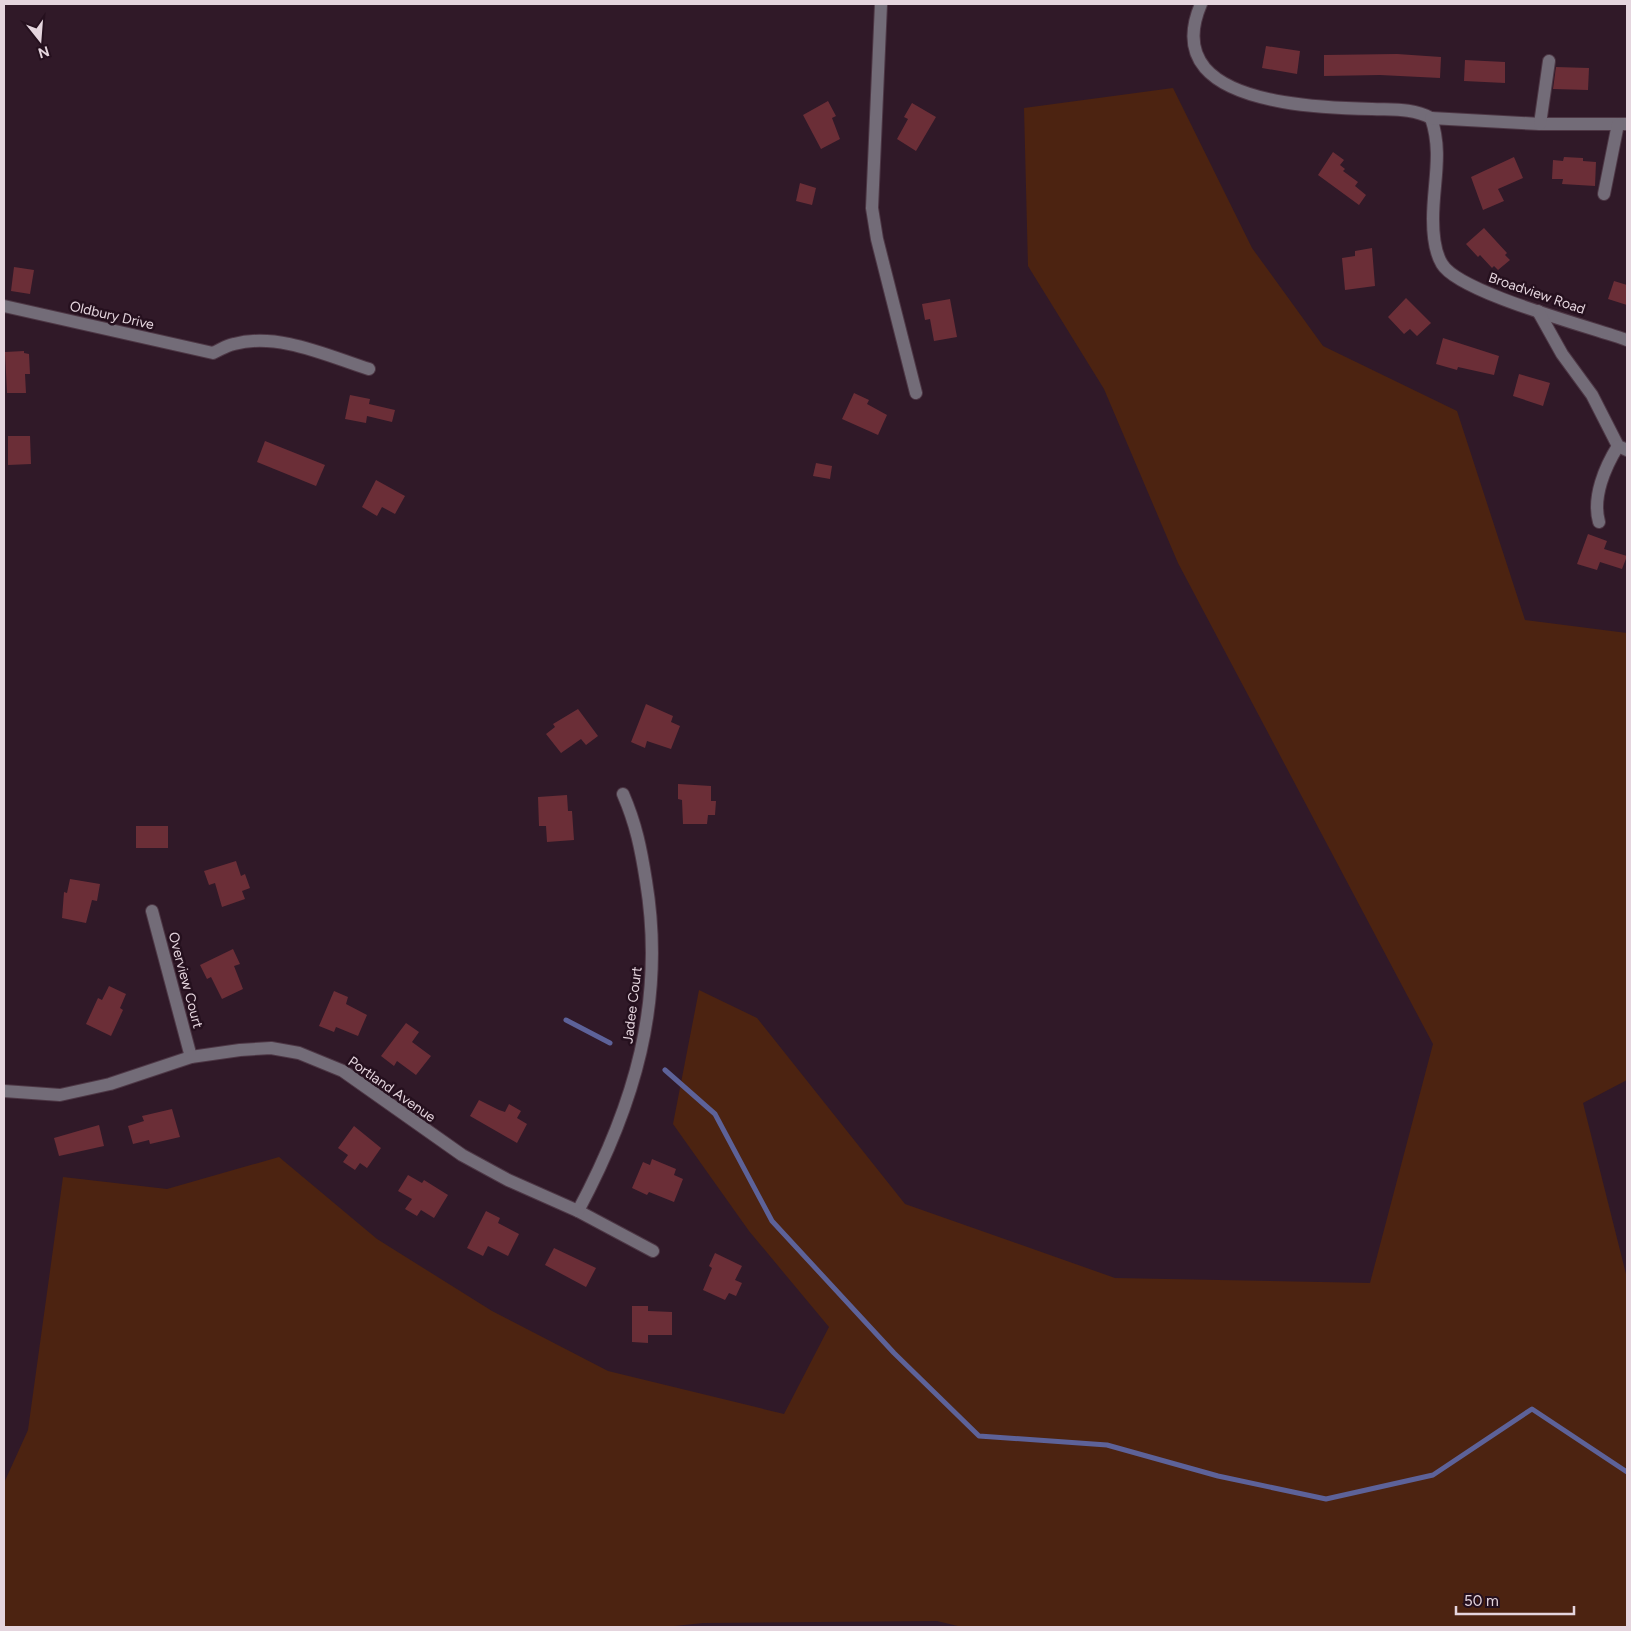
<svg xmlns="http://www.w3.org/2000/svg" width="1631" height="1631" font-family="Figtree,sans-serif">
<style>
.green{fill:#4c2311}
.lines{fill:none;stroke-linecap:round;stroke-linejoin:round}
.stream{stroke:#5d6299;stroke-width:5}
.building{fill:#6b2e37}
.minor-casing{stroke:#4d3745;stroke-width:14}
.minor{stroke:#736c78;stroke-width:12}
.labels{text-anchor:middle;stroke-width:5;stroke-linejoin:round;paint-order:stroke}
.street-label{font-size:14px;fill:#e5d5de;stroke:#25101e}
</style>
<rect width="100%" height="100%" fill="#301928"/>
<path class="green" d="M1173 88 1252 248 1323 346 1457 411 1525 620 1627 633V1080L1583 1103 1627 1278V1627H962L937 1621 703 1623 665 1627H4V1483L28 1430 63 1177 167 1189 279 1157 377 1239 492 1311 608 1371 784 1414 829 1327 749 1231 673 1124 699 990 757 1018 905 1204 1115 1278 1370 1283 1433 1044 1178 563 1104 389 1028 266 1024 108Z"/>
<g class="lines">
<g class="stream">
<path d="M566 1020 610 1043"/>
<path d="M665 1070 715 1114 772 1221 894 1353 979 1436 1107 1445 1218 1476 1326 1499 1433 1475 1532 1409 1627 1472"/>
</g>
</g>
<g class="building">
<path d="M1266 46 1300 51 1297 74 1262 68Z"/>
<path d="M1397 54 1441 57 1440 78 1380 75 1324 76V55Z"/>
<path d="M1465 60 1505 62V83L1464 81Z"/>
<path d="M1556 67 1589 68 1588 90 1553 89Z"/>
<path d="M828 101 836 116 832 118 840 139 821 149 803 115Z"/>
<path d="M912 103 936 117 916 151 897 139 908 119 904 117Z"/>
<path d="M1333 152 1344 160 1340 165 1345 169 1343 171 1358 182 1355 186 1366 195 1359 205 1318 175Z"/>
<path d="M1514 157 1523 178 1498 189 1504 201 1483 210 1471 177Z"/>
<path d="M1564 157 1583 158V161L1596 162 1595 186 1562 184 1563 179H1552L1553 160 1563 161Z"/>
<path d="M800 183 816 188 812 205 796 201Z"/>
<path d="M1484 228 1507 253 1505 255 1510 260 1498 270 1494 266 1492 268 1480 255 1478 257 1466 244Z"/>
<path d="M1372 248 1375 286 1345 290 1342 258 1355 256V251Z"/>
<path d="M14 267 34 270 30 294 11 291Z"/>
<path d="M1614 281 1627 285V305L1608 299Z"/>
<path d="M1406 298 1431 323 1417 336 1410 329 1404 334 1388 317Z"/>
<path d="M950 299 957 337 934 341 930 319 925 320 922 304Z"/>
<path d="M1443 338 1499 356 1494 375 1458 367 1457 370 1436 364Z"/>
<path d="M24 351V353L29 354 30 374H25L26 393H7L5 352Z"/>
<path d="M1519 374 1550 383 1543 406 1513 396Z"/>
<path d="M854 393 869 400 867 404 887 415 878 435 842 419Z"/>
<path d="M350 395 370 399 369 404 395 410 392 422 367 416 366 423 345 419Z"/>
<path d="M8 436H30L31 464 8 465Z"/>
<path d="M265 441 325 465 316 486 257 462Z"/>
<path d="M816 463 832 466 830 479 813 476Z"/>
<path d="M376 480 405 496 395 514 382 507 377 516 362 507Z"/>
<path d="M1588 534 1607 541 1604 549 1627 556 1622 569 1600 562 1597 570 1577 564Z"/>
<path d="M646 704 673 716 671 722 680 726 671 749 647 741 645 748 631 742Z"/>
<path d="M578 709 598 736 586 745 581 739 561 753 546 734 555 727 553 724Z"/>
<path d="M678 784 711 786V801H716L715 815H708L707 824H683L682 800 678 799Z"/>
<path d="M567 795 568 811H572L574 840 547 842 546 826H539L538 797Z"/>
<rect x="136" y="826" width="32" height="22"/>
<path d="M236 861 241 876 245 874 250 888 242 891 245 899 222 907 215 883 209 885 204 871Z"/>
<path d="M70 879 100 884 97 901 92 900 86 923 62 918 64 892 67 893Z"/>
<path d="M233 949 240 964 234 966 243 989 222 999 211 977 207 979 200 965Z"/>
<path d="M109 986 126 994 120 1008 123 1010 111 1036 86 1024 98 998 102 1000Z"/>
<path d="M334 991 348 997 346 1004 367 1015 358 1036 336 1027 334 1032 319 1026Z"/>
<path d="M406 1023 419 1032 412 1042 431 1056 416 1075 397 1061 394 1066 381 1056Z"/>
<path d="M479 1100 499 1110 505 1112 509 1104 521 1111 517 1118 527 1124 517 1143 470 1116Z"/>
<path d="M172 1109 180 1137 150 1144 149 1140 133 1144 128 1126 144 1121 142 1116Z"/>
<path d="M99 1125 104 1146 59 1156 54 1138Z"/>
<path d="M354 1126 381 1148 367 1168 360 1163 355 1170 343 1162 348 1155 338 1148Z"/>
<path d="M652 1159 676 1169 674 1175 683 1179 674 1202 649 1192 647 1195 632 1188 643 1162 650 1165Z"/>
<path d="M408 1175 422 1183 424 1180 448 1195 434 1218 421 1210 417 1216 405 1209 412 1199 398 1191Z"/>
<path d="M486 1211 500 1218 498 1223 519 1234 508 1256 488 1246 483 1256 467 1248Z"/>
<path d="M554 1248 596 1268 586 1287 545 1265Z"/>
<path d="M715 1253 742 1266 735 1280 742 1283 736 1296 729 1293 725 1300 703 1290 712 1268 709 1266Z"/>
<path d="M632 1306H648V1311L672 1312V1335H648V1343L632 1342Z"/>
</g>
<g class="lines">
<g class="minor-casing">
<g id="minor">
<path d="M881 4 872 208 877 239 916 393"/>
<path d="M1201 4C1192 25 1189 49 1205 68 1237 105 1326 108 1372 109 1393 110 1412 108 1431 118 1443 153 1433 183 1433 219 1433 234 1434 251 1442 264 1459 293 1591 327 1627 340"/>
<path d="M1431 118 1540 124H1627"/>
<path d="M1540 124 1549 61"/>
<path d="M1604 194 1618 124"/>
<path d="M4 306 213 353C220 350 227 345 234 344 278 332 328 356 369 369"/>
<path d="M1538 311 1562 354 1592 395 1618 446 1627 450"/>
<path d="M1599 522C1592 497 1605 467 1618 446"/>
<path d="M152 911 191 1057"/>
<path d="M4 1091 60 1095 110 1084 191 1057 240 1050 271 1048 299 1053 343 1071 462 1155 508 1180 578 1211 653 1251"/>
<path d="M578 1211C634 1106 666 1002 646 881 641 849 636 824 623 794"/>
</g>
</g>
<use href="#minor" class="minor"/>
</g>
<g class="labels">
<g class="street-label">
<text transform="translate(1537 293) rotate(19)" y="5">Broadview Road</text>
<text transform="translate(112 315) rotate(13)" y="5">Oldbury Drive</text>
<text transform="translate(186 980) rotate(75)" y="5">Overview Court</text>
<text transform="translate(632 1005) rotate(-83)" y="5">Jadee Court</text>
<text transform="translate(392 1089) rotate(35)" y="5">Portland Avenue</text>
</g>
</g>
<rect width="1631" height="1631" fill="none" stroke="#e5d5de" stroke-width="10"/>
<g transform="translate(40 40) rotate(163)" stroke="#25101e" stroke-width="4" paint-order="stroke">
<path d="M0-4L9 19L0 12L-9 19Z" fill="#e5d5de"/>
<text y="-8" font-size="14" font-weight="bold" text-anchor="middle" fill="#e5d5de">N</text>
</g>
<path d="M1456 1606v8h118v-8" fill="none" stroke="#e5d5de" stroke-width="2.5"/>
<text x="1464" y="1606" font-size="15" fill="#e5d5de" stroke="#25101e" stroke-width="4" paint-order="stroke">50 m</text>
</svg>
